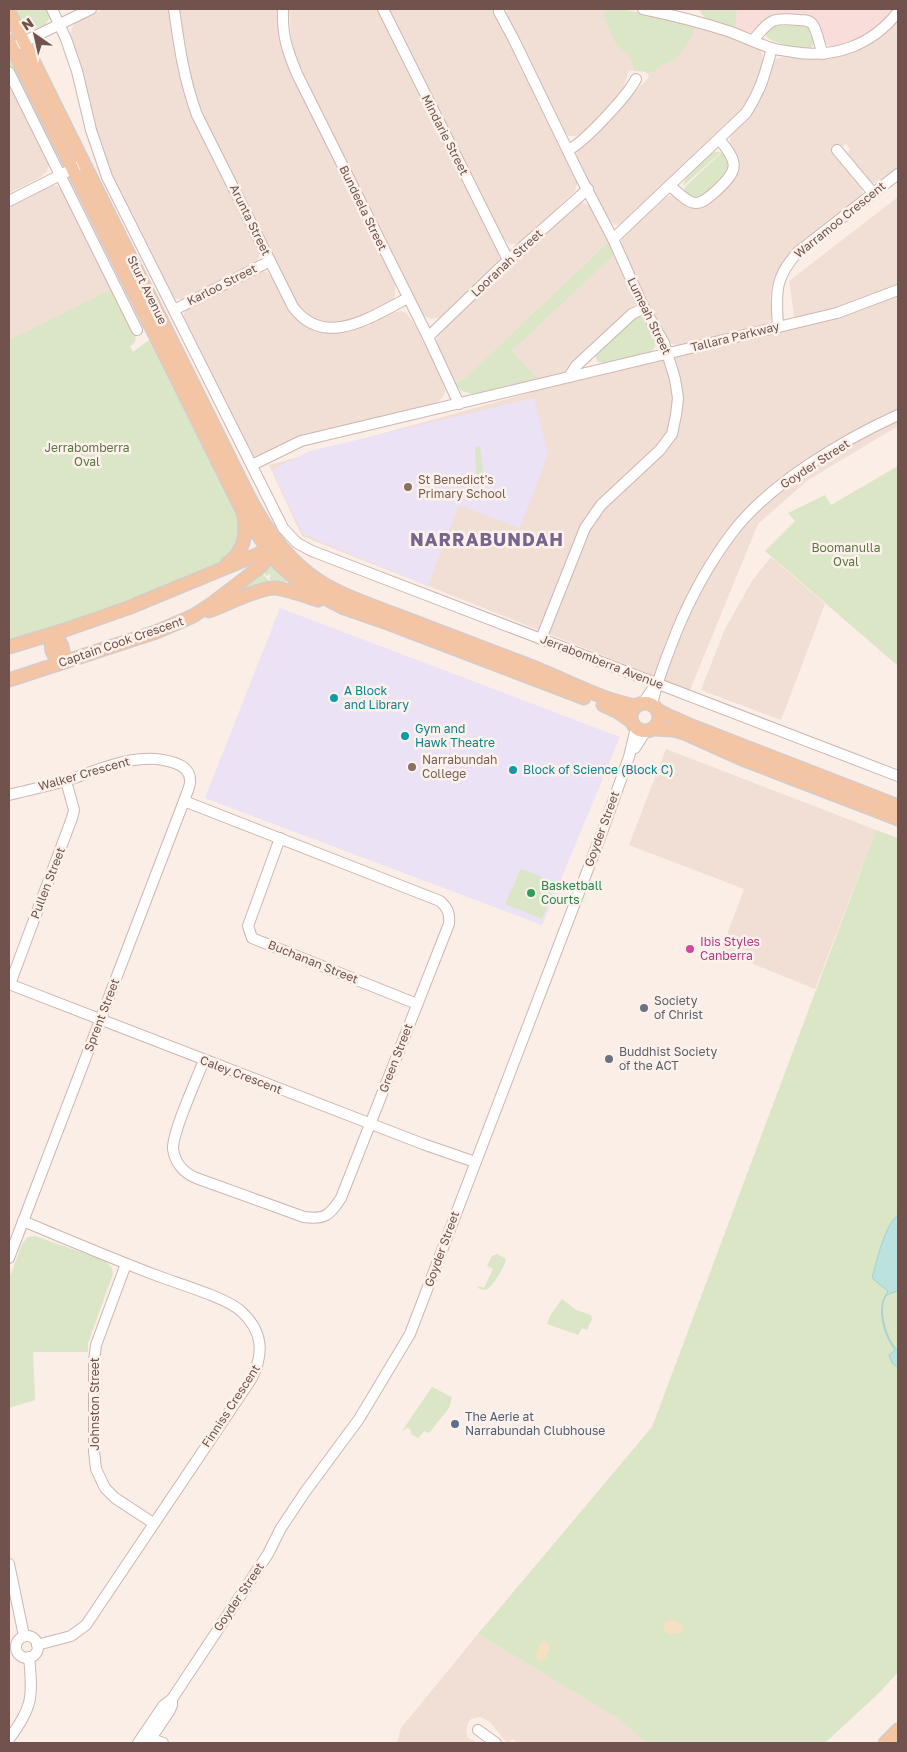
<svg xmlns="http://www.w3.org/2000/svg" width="907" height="1752" font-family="'Golos Text',sans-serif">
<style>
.residential{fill:#f1ded5}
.commercial{fill:#f9ddda}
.education{fill:#ebe2f6}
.green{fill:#dae6c5}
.sand{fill:#f6e0c3}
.water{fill:#bce2df;stroke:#a3d2d0}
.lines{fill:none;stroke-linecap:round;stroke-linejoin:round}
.minor-casing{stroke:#cdb6b0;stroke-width:12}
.major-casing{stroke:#d4cbca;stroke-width:15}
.minor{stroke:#fff;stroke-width:10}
.major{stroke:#f3c5a4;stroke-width:12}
.education-dot{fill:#8d6e63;stroke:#fdf2eb;stroke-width:2}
.culture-dot{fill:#0f9aa8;stroke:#fdf2eb;stroke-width:2}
.leisure-dot{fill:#2e9e5b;stroke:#fdf2eb;stroke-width:2}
.hotel-dot{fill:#d1479c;stroke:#fdf2eb;stroke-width:2}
.worship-dot{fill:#6b7280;stroke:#fdf2eb;stroke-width:2}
.service-dot{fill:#5c6f8a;stroke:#fdf2eb;stroke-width:2}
.labels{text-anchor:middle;stroke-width:5;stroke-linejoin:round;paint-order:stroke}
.street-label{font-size:12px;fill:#71524d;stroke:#fdf2eb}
.park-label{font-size:12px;fill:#5e7646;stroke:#fdf2eb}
.education-label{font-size:12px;fill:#785e54;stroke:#fdf2eb;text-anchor:start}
.culture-label{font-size:12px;fill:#0d838f;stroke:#fdf2eb;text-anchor:start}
.leisure-label{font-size:12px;fill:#27864d;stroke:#fdf2eb;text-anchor:start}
.hotel-label{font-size:12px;fill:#b23c85;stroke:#fdf2eb;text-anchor:start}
.worship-label{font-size:12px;fill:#5b616d;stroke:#fdf2eb;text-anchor:start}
.service-label{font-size:12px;fill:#4e5e75;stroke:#fdf2eb;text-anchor:start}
.district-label{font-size:18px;font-weight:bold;letter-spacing:1px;fill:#77658d;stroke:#fdf2eb}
</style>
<rect width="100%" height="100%" fill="#faeee6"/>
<g class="residential">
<path d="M104 9H170L196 123 259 251V256L257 262 184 299H177L172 297 111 176 102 153 70 36 72 28 76 21Z"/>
<path d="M178 9H279L281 42 292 75 395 284V296L392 302 352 323H320L300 310 200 112 189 74Z"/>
<path d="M289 9H379L500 254 499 263 442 317 431 319 422 315 304 80 292 46Z"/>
<path d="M390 9H493L578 181 575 191 520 243 510 244 503 239 390 13Z"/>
<path d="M507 9H620L636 12 686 23 756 46 762 53 763 64 755 89 742 112 623 224 615 225 607 219 578 160 576 152 580 144 646 81 649 76 648 74 645 72 629 70 623 89 615 101 581 134 576 136H569L562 130 506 16Z"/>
<path d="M898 21V170L881 183H871L847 155 850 149 846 144 835 152 860 185 862 190V196L782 263 772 285 770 298 772 317 770 321 764 325 680 345 672 344 667 339 622 252 621 245 622 237 665 197 675 195 696 206 738 167 737 155 730 146V136L776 59 786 56 824 59 846 55 861 50 876 41Z"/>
<path d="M9 78 49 163 47 171 41 177 9 193Z"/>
<path d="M51 185 57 186 63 190 113 288 9 340V204Z"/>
<path d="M898 197V426L808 480 758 524 690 690 302 536 269 465 536 391 796 328 789 281Z"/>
<path d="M581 201 591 207 609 241 466 377 455 382 437 346V339L441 330 550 226Z"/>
<path d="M615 254 636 300 635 304 564 373 538 379 512 351Z"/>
<path d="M260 271 267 272 272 276 288 309 299 322 312 329 325 333 349 332 390 313 401 311 406 313 414 323 444 383 445 392 443 396 440 400 433 404 305 435 257 457 252 456 183 320V317L186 309Z"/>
<path d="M771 557 825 604 781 720 701 690 724 631 752 581Z"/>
<path d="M666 749 876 830 815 989 721 951 744 889 629 845Z"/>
<path d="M478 1634 619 1719 646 1743H517L513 1739 507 1743 489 1721 480 1717 471 1719 468 1723 466 1731 468 1738 478 1743H397L401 1728Z"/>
</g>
<path class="commercial" d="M737 9H895L882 24 859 40 833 48 824 43 807 16 777 14 767 18 755 31 750 33 735 29Z"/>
<g class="education">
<path d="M534 398 548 454 520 528 459 505 428 586 303 534 272 470 310 451Z"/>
<path d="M280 608 620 737 542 925 205 798Z"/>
</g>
<g class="green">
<path d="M13 9H48L50 17 45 25 30 30 24 26Z"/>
<path d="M605 9C636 9 666 19 696 26 691 37 686 49 677 57 669 64 659 63 654 72L633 70 634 64 629 55 617 46 604 17Z"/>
<path d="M698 9H737L735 29 706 19Z"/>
<path d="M799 22 809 26 815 41C813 44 813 46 810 48 804 51 771 42 767 37 764 33 766 30 769 25Z"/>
<path d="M9 51 58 154 56 155 47 141 9 65Z"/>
<path d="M714 152H721L683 186C684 175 704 156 714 152Z"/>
<path d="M722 152 725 154 730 166C722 180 698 211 684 189L685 187Z"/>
<path d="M609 241 615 254 512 351 538 379 473 394 461 391 455 383 466 377Z"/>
<path d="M113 288 136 335 135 342 130 346 133 352 152 338 240 518 243 535 228 559 139 597 43 630 9 640V340Z"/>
<path d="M638 315 645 318C649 324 658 336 656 343 656 347 653 351 649 352 640 357 606 365 598 362L595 355 628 319Z"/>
<path d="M480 446 485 486 478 487 476 471 475 447Z"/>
<path d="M898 466V666L765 551 795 521 788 513 825 495 831 505Z"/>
<path d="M270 563 287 580 284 584 273 583 269 578 271 576 270 574 267 576 261 570Z"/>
<path d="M260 571 273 585 235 596V591Z"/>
<path d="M876 830 898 838V1672L880 1692 825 1743H646L619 1719 478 1634 652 1427Z"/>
<path d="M521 869 556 883 542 919 505 904Z"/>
<path d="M35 1236 106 1261 112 1268 113 1274 88 1343V1352H33L35 1400 9 1408V1279L22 1244 28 1237Z"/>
<path d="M497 1254 506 1259C505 1266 492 1288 486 1290 484 1290 480 1289 478 1288V1286L484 1288 493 1269 487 1266 492 1256Z"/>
<path d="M562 1299 576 1310 591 1315 592 1319 587 1330 582 1328 578 1335 547 1324 551 1314Z"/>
<path d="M432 1387C440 1390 444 1394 452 1397L449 1408 429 1433 424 1431 418 1438 411 1434V1430L407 1428 402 1431Z"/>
</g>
<g class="sand">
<path d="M672 1620 683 1625V1629L680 1633 670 1634 665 1631 663 1625 666 1621Z"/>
<path d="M544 1641 549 1645 550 1649 546 1658 540 1662 537 1660 536 1655 540 1643Z"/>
</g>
<path class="water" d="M898 1215V1291C895 1292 890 1293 887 1295 876 1306 887 1343 898 1350V1368L892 1363 889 1355 895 1350C884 1335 875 1308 888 1291L872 1278C877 1261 884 1226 898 1215Z"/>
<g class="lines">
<g class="minor-casing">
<g id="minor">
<path d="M52 9 66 39 77 71 91 130 107 177 283 528 297 543 312 551 898 776"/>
<path d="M174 9C179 45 184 80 197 115L293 307C325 350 372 316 408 298"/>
<path d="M283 9C282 35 287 50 297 74L428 337 459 404"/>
<path d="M383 9 508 260"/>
<path d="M499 9V12L514 40 581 178 613 239 644 308 664 343 675 379 678 398 676 415 672 434 660 450 601 505 585 528 541 639"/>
<path d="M643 9C672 15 700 22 728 31 742 36 756 43 771 48 778 50 786 51 793 52 835 59 872 45 898 12"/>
<path d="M753 40C771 20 770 17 799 20 804 20 810 20 813 25 818 33 819 45 823 54"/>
<path d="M17 45 91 9"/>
<path d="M9 72 137 330"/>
<path d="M568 150C584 143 628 95 636 79"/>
<path d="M837 150 873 193"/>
<path d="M670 186C677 191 687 203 696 203 704 203 711 195 716 191 739 170 739 163 719 139"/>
<path d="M9 201 84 163"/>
<path d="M613 239 746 113C761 90 765 74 772 48"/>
<path d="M174 310 270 261"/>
<path d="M778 327C776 293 774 278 798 252L898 174"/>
<path d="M428 337 508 260 588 189"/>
<path d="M569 377 576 366 632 314 644 308"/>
<path d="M252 465 301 441 837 313 898 290"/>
<path d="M643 703 653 688"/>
<path d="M652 705C657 679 667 657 676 633 691 596 708 565 732 533 769 484 843 440 898 415"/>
<path d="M635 748 645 732"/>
<path d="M9 795C28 790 49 786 68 780 102 769 139 750 175 763 184 766 191 772 190 783 189 789 186 795 184 801L9 1258"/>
<path d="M184 801 440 901C448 908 450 914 449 924L341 1198C330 1215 325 1220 304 1217L196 1178C184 1173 175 1163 173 1149 172 1132 197 1079 204 1060"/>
<path d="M280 838 248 926 252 938 417 1004"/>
<path d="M9 984 423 1144 475 1162"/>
<path d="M10 984 72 818 74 810 66 781"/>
<path d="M23 1221C68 1240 113 1259 158 1276 179 1284 228 1298 242 1312 263 1332 264 1353 252 1378L86 1625 71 1636 37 1645"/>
<path d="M126 1264 96 1345 94 1361V1451L96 1469 105 1488 115 1498 153 1523"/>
<path d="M9 1564 24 1636"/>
<circle cx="27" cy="1647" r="11"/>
<path d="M478 1730 496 1743"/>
<path d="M147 1737 163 1743"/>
<path d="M9 1739C33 1707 33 1696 29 1657"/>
<path d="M138 1743 163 1706 172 1699 268 1554 281 1528 305 1492 359 1419 410 1334 601 835 629 757 636 728"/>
<path d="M148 1743 170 1710 172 1705V1699"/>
</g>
</g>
<g class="major-casing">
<g id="major">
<path d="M9 12 245 489C262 523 281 553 312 576 336 594 366 603 394 614 440 632 487 649 533 667 568 681 599 699 636 706"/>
<path d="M9 41 244 514 269 551 280 565 299 582 321 596 344 608 390 624 584 698"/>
<path d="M227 564C244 551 247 537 244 516"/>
<path d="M209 611C226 605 260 587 276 588 290 590 305 596 318 600"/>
<path d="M55 634 62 646 65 662"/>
<path d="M50 635 52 651 59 664"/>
<path d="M9 647 65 630 128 608 261 553 276 551"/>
<path d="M9 680 156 632 193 616 213 603 261 566 267 558 268 546"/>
<circle cx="645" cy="717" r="14"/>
<path d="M603 705 618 712 631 721"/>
<path d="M657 710 667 715 692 726 898 806"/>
<path d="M654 729 674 730 684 733 742 759 898 819"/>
<path d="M885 1743 898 1730"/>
</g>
</g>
<use href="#minor" class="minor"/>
<use href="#major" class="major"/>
</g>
<g class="education-dot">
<circle cx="408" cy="487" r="5"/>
<circle cx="412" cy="767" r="5"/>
</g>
<g class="culture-dot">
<circle cx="334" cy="698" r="5"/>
<circle cx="405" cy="736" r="5"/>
<circle cx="513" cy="770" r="5"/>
</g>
<circle class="leisure-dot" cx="531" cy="893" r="5"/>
<circle class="hotel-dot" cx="690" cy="949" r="5"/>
<g class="worship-dot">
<circle cx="644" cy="1008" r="5"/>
<circle cx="609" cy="1059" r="5"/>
</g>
<circle class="service-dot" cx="455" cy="1424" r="5"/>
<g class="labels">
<g class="street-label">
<text transform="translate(445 135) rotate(63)" y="4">Mindarie Street</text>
<text transform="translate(363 208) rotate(64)" y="4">Bundeela Street</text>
<text transform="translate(250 220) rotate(64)" y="4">Arunta Street</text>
<text transform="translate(840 220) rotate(-39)" y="4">Warramoo Crescent</text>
<text transform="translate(507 263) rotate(-43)" y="4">Looranah Street</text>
<text transform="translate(222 285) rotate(-27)" y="4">Karloo Street</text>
<text transform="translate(147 290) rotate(64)" y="4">Sturt Avenue</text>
<text transform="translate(649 316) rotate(64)" y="4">Lumeah Street</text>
<text transform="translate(735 337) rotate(-14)" y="4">Tallara Parkway</text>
<text transform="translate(815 464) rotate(-33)" y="4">Goyder Street</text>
<text transform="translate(121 642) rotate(-19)" y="4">Captain Cook Crescent</text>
<text transform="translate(602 662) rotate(21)" y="4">Jerrabomberra Avenue</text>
<text transform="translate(84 774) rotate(-16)" y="4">Walker Crescent</text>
<text transform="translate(602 829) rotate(-70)" y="4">Goyder Street</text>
<text transform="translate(48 883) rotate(-69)" y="4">Pullen Street</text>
<text transform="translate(313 962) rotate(22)" y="4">Buchanan Street</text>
<text transform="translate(102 1015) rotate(-69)" y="4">Sprent Street</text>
<text transform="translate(396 1058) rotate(-69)" y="4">Green Street</text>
<text transform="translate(241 1075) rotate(21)" y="4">Caley Crescent</text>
<text transform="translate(442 1249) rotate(-70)" y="4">Goyder Street</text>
<text transform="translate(95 1404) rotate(-90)" y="4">Johnston Street</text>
<text transform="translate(231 1406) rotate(-57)" y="4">Finniss Crescent</text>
<text transform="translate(239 1597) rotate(-56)" y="4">Goyder Street</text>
</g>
<g class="park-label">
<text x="87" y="452">Jerrabomberra<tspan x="87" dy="14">Oval</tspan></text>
<text x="846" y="552">Boomanulla<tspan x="846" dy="14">Oval</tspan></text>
</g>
<g class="education-label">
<text x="418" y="484">St Benedict's<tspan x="418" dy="14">Primary School</tspan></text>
<text x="422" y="764">Narrabundah<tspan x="422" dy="14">College</tspan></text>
</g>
<g class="culture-label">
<text x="344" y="695">A Block<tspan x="344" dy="14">and Library</tspan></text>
<text x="415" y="733">Gym and<tspan x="415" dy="14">Hawk Theatre</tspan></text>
<text x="523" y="774">Block of Science (Block C)</text>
</g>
<g class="leisure-label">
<text x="541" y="890">Basketball<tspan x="541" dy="14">Courts</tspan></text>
</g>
<g class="hotel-label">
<text x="700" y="946">Ibis Styles<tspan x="700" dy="14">Canberra</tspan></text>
</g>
<g class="worship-label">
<text x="654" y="1005">Society<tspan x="654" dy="14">of Christ</tspan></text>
<text x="619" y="1056">Buddhist Society<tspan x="619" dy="14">of the ACT</tspan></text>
</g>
<g class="service-label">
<text x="465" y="1421">The Aerie at<tspan x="465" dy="14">Narrabundah Clubhouse</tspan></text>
</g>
<g class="district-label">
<text x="487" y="546">NARRABUNDAH</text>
</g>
</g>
<rect width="907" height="1752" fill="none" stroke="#71524d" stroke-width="20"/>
<g transform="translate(35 35) rotate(326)" stroke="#fdf2eb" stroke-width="4" paint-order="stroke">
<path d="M0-4L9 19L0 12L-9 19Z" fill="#71524d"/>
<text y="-8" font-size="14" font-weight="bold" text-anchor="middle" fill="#71524d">N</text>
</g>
</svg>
